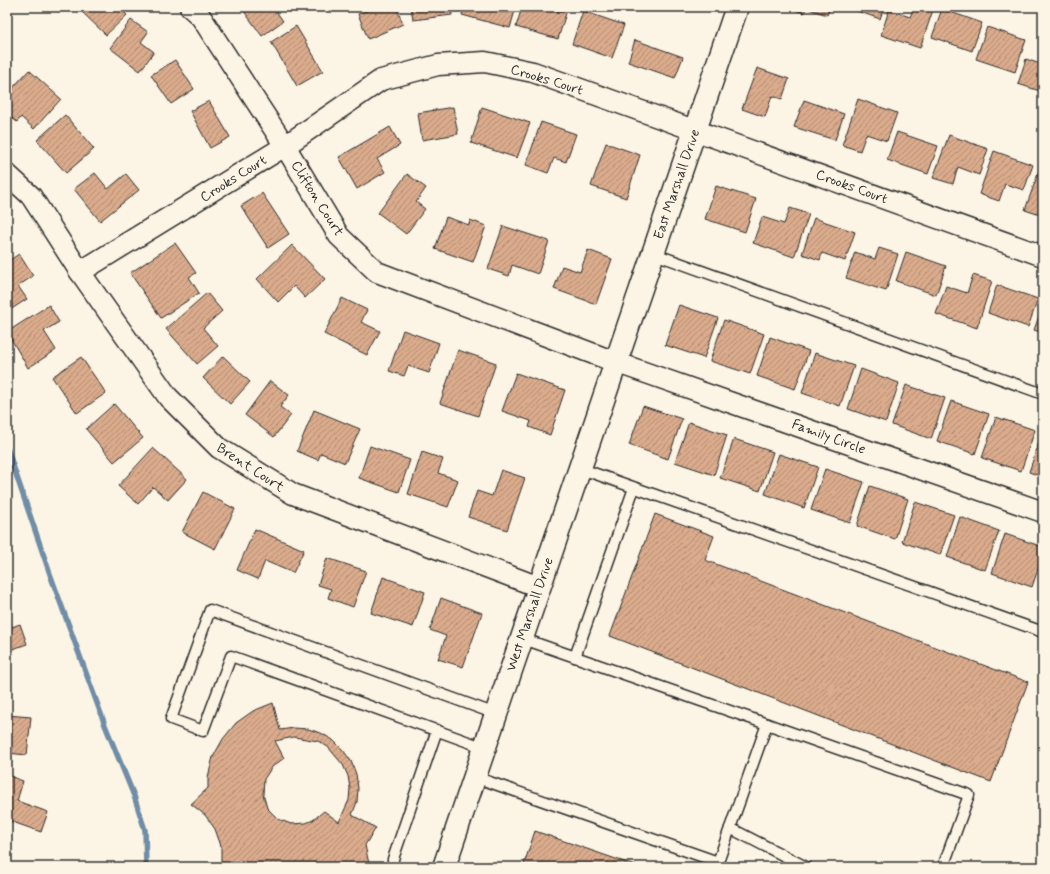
<svg xmlns="http://www.w3.org/2000/svg" width="1050" height="874" font-family="Mynerve,sans-serif">
<style>
.lines{fill:none;stroke-linecap:round;stroke-linejoin:round}
.stream{stroke:#6f8da7;stroke-width:5.5}
.building{fill:url(#building-hatch);stroke:#2b2b2b;fill-rule:evenodd}
.service-casing{stroke:#2b2b2b;stroke-width:13}
.minor-casing{stroke:#2b2b2b;stroke-width:23}
.secondary-casing{stroke:#2b2b2b;stroke-width:25}
.service{stroke:#fcf5e5;stroke-width:10}
.minor{stroke:#fcf5e5;stroke-width:20}
.secondary{stroke:#fcf5e5;stroke-width:22}
.labels{text-anchor:middle;stroke-width:3;stroke-linejoin:round;paint-order:stroke}
.street-label{font-size:14px;fill:#2b2b2b;stroke:#fcf5e5}
</style>
<defs>
<pattern id="building-hatch" width="6" height="6" patternUnits="userSpaceOnUse"><rect width="6" height="6" fill="#daab8c"/><path d="M-1 1l2-2M0 6l6-6M5 7l2-2" fill="none" stroke="#b18b73"/></pattern>
</defs>
<rect width="100%" height="100%" fill="#fcf5e5"/>
<filter id="ink" filterUnits="userSpaceOnUse"><feTurbulence type="fractalNoise" baseFrequency=".025" numOctaves="2"/><feDisplacementMap in="SourceGraphic" scale="8" xChannelSelector="R" yChannelSelector="G"/><feConvolveMatrix kernelMatrix="1 2 1 2 8 2 1 2 1" color-interpolation-filters="sRGB"/></filter>
<g filter="url(#ink)">
<g class="lines">
<path class="stream" d="M7 448 50 574 105 725 134 796 145 830 146 867"/>
</g>
<g class="building">
<path d="M83 7H119L127 15 106 35 80 10Z"/>
<path d="M241 7H273L283 21 262 36Z"/>
<path d="M376 7H396L403 24 368 39 358 14Z"/>
<path d="M411 7H451L452 15 413 20Z"/>
<path d="M464 7H516L510 28 462 15Z"/>
<path d="M522 7H546L566 13 558 39 516 27Z"/>
<path d="M786 7H830L827 15 806 8 804 13Z"/>
<path d="M846 7H884L880 19Z"/>
<path d="M914 7H934L920 48 881 35 889 10 910 17Z"/>
<path d="M942 9 982 23 972 51 932 37Z"/>
<path d="M583 11 624 25 612 58 572 44Z"/>
<path d="M131 20 148 32 141 42 154 52 140 71 110 48Z"/>
<path d="M296 26 323 71 297 86 271 42Z"/>
<path d="M987 27 1026 40 1015 72 976 59Z"/>
<path d="M635 40 683 57 675 78 628 62Z"/>
<path d="M1026 59 1043 65V92L1018 84Z"/>
<path d="M175 60 194 89 171 104 151 75Z"/>
<path d="M757 68 789 79 782 99 772 96 765 117 742 109Z"/>
<path d="M29 70 61 99 34 129 21 117 17 122 7 114V94Z"/>
<path d="M858 99 897 113 887 141 866 134 860 151 842 145Z"/>
<path d="M804 100 844 114 835 140 794 127Z"/>
<path d="M209 101 230 137 210 148 190 111Z"/>
<path d="M453 107 458 134 422 140 418 113Z"/>
<path d="M482 107 530 123 517 158 471 143Z"/>
<path d="M65 115 94 149 66 173 37 140Z"/>
<path d="M541 122 576 134 566 162 554 158 548 173 526 165Z"/>
<path d="M390 127 400 145 377 159 385 172 357 189 339 157Z"/>
<path d="M897 132 938 146 928 174 887 160Z"/>
<path d="M949 135 988 149 979 175 958 167 953 184 933 178Z"/>
<path d="M606 143 640 155 626 198 591 186Z"/>
<path d="M994 151 1033 165 1024 190 1005 184 999 201 979 194Z"/>
<path d="M1041 165H1043V216L1025 210Z"/>
<path d="M95 173 108 189 126 174 139 190 100 221 74 189Z"/>
<path d="M407 174 426 188 416 202 425 209 406 234 378 213Z"/>
<path d="M716 186 756 199 745 232 705 219Z"/>
<path d="M262 193 289 234 268 248 241 206Z"/>
<path d="M790 208 809 214 794 257 753 243 762 217 784 224Z"/>
<path d="M446 217 469 225 470 220 486 226 473 262 435 249Z"/>
<path d="M814 218 855 232 845 261 822 253 820 260 802 254Z"/>
<path d="M503 226 549 241 538 274 512 265 509 276 488 269Z"/>
<path d="M175 243 196 273 189 277 199 293 161 318 130 273Z"/>
<path d="M292 245 325 279 305 298 294 286 278 302 257 279Z"/>
<path d="M879 248 898 254 886 291 846 278 855 252 875 259Z"/>
<path d="M588 250 612 259 596 304 554 289 562 266 580 272Z"/>
<path d="M906 252 946 266 936 295 896 281Z"/>
<path d="M19 254 33 276 18 286 27 299 7 312V262Z"/>
<path d="M973 275 992 281 977 328 936 314 946 286 967 293Z"/>
<path d="M997 285 1038 299 1028 327 988 313Z"/>
<path d="M207 293 222 311 203 328 218 346 197 364 166 329Z"/>
<path d="M342 298 367 310 361 322 380 331 367 355 324 334Z"/>
<path d="M49 305 59 322 44 331 56 350 28 368 7 332Z"/>
<path d="M679 305 718 318 704 358 665 345Z"/>
<path d="M1043 305V333L1034 330Z"/>
<path d="M724 320 764 334 750 374 710 361Z"/>
<path d="M403 330 439 343 429 373 408 366 404 376 389 371Z"/>
<path d="M770 337 809 351 795 389 757 376Z"/>
<path d="M458 350 496 363 478 416 440 403Z"/>
<path d="M815 353 854 366 840 406 802 393Z"/>
<path d="M223 356 250 382 230 404 203 378Z"/>
<path d="M81 357 106 393 77 413 52 377Z"/>
<path d="M861 369 899 383 886 422 848 409Z"/>
<path d="M516 373 565 390 550 435 529 427 531 421 502 411Z"/>
<path d="M270 381 289 395 280 407 291 415 274 437 245 415Z"/>
<path d="M906 385 945 398 931 439 892 425Z"/>
<path d="M951 401 989 414 975 454 937 441Z"/>
<path d="M114 404 143 438 114 462 86 429Z"/>
<path d="M643 406 682 419 668 459 629 445Z"/>
<path d="M314 410 360 429 345 463 321 453 318 460 297 451Z"/>
<path d="M996 417 1035 430 1021 471 982 458Z"/>
<path d="M689 422 727 435 714 475 675 462Z"/>
<path d="M1042 433 1043 434V477L1029 472Z"/>
<path d="M734 439 773 452 760 491 720 478Z"/>
<path d="M370 446 410 460 399 492 359 478Z"/>
<path d="M153 448 187 479 168 500 153 487 138 504 118 486Z"/>
<path d="M422 452 443 459 438 473 458 480 448 507 408 494Z"/>
<path d="M779 454 818 467 804 508 765 494Z"/>
<path d="M825 469 864 482 850 523 811 510Z"/>
<path d="M501 470 525 478 507 530 468 517 477 491 492 496Z"/>
<path d="M870 486 908 499 895 539 857 526Z"/>
<path d="M203 492 235 509 215 549 182 532Z"/>
<path d="M915 502 954 515 940 555 902 542Z"/>
<path d="M655 514 714 536 705 560 1028 682 991 782 610 636Z"/>
<path d="M960 517 999 531 985 570 947 557Z"/>
<path d="M255 529 304 550 293 573 265 561 258 579 237 570Z"/>
<path d="M1005 534 1043 547V554L1032 587 992 573Z"/>
<path d="M327 558 366 571 353 607 328 598 331 589 318 585Z"/>
<path d="M383 577 425 592 413 627 371 613Z"/>
<path d="M441 598 482 613 463 667 438 659 446 636 430 630Z"/>
<path d="M7 612 12 627 20 624 27 644 7 651Z"/>
<path d="M273 703 280 730 294 728 308 729 321 733 333 740 343 750 351 761 356 774 358 788 357 802 352 815 376 828 365 845 369 864 355 867H253L244 861 221 864V846L215 829 205 815 191 804 208 788V777L213 757 223 739 236 723 253 711ZM294 737 318 741 328 747 343 765 348 776 350 788 349 800 339 822 324 811 313 820 306 823 291 824 278 819 267 808 263 794 264 779 272 767 284 758 275 741Z"/>
<path d="M7 715 31 717 27 755 7 753Z"/>
<path d="M7 775 23 781 17 801 48 812 41 832 7 820Z"/>
<path d="M535 831 639 867H523Z"/>
</g>
<g class="lines">
<g class="service-casing">
<g id="service">
<path d="M652 253 1043 394"/>
<path d="M579 468 1043 632"/>
<path d="M521 638 767 724 718 862"/>
<path d="M575 657 634 488"/>
<path d="M767 724 969 795 943 867"/>
<path d="M485 748 231 656 203 731 171 719 210 610 496 714"/>
<path d="M475 777 718 862 717 867"/>
<path d="M730 828 806 867"/>
<path d="M393 867V859L437 730"/>
</g>
</g>
<g class="minor-casing">
<g id="minor">
<path d="M190 7 201 17 285 146 339 236 377 272 615 362 1043 512"/>
<path d="M7 174 31 196 80 272 168 397 219 448 293 494 539 587"/>
<path d="M80 272 285 146 381 80 438 65 485 62 533 72 1043 256"/>
</g>
</g>
<g class="secondary-casing">
<path id="secondary" d="M444 867 737 7"/>
</g>
<use href="#service" class="service"/>
<use href="#minor" class="minor"/>
<use href="#secondary" class="secondary"/>
</g>
</g>
<g class="labels">
<g class="street-label">
<text transform="translate(547 79) rotate(17)" y="5">Crooks Court</text>
<text transform="translate(233 178) rotate(-32)" y="5">Crooks Court</text>
<text transform="translate(676 184) rotate(-71)" y="5">East Marshall Drive</text>
<text transform="translate(852 186) rotate(20)" y="5">Crooks Court</text>
<text transform="translate(318 198) rotate(58)" y="5">Clifton Court</text>
<text transform="translate(829 436) rotate(20)" y="5">Family Circle</text>
<text transform="translate(251 467) rotate(33)" y="5">Brent Court</text>
<text transform="translate(529 614) rotate(-71)" y="5">West Marshall Drive</text>
</g>
</g>
<rect width="1050" height="874" fill="none" stroke="#fcf5e5" stroke-width="24"/>
<rect x="12" y="12" width="1026" height="850" fill="none" stroke="#2b2b2b" stroke-width="1.5" filter="url(#ink)"/>
</svg>
